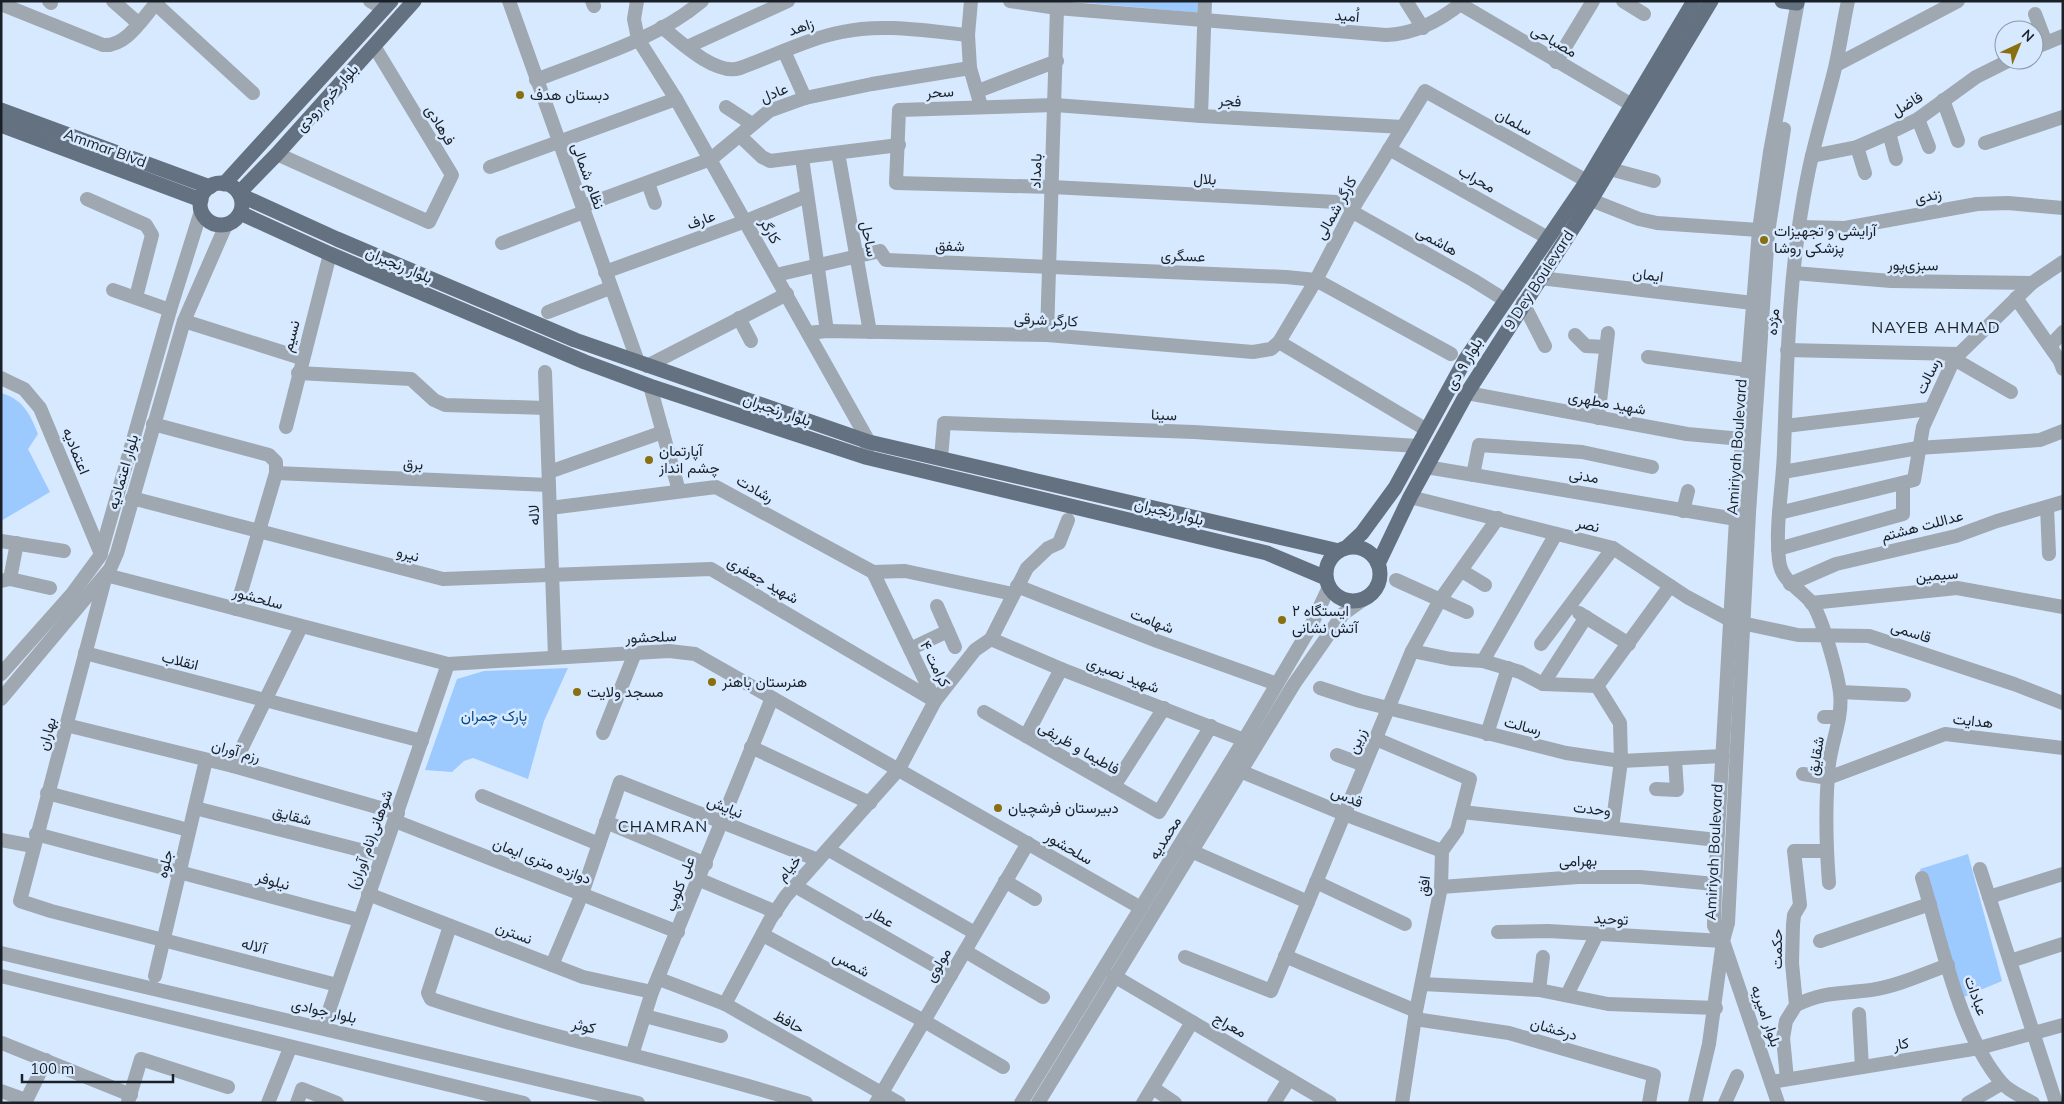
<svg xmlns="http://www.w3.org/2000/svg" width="2064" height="1104" font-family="Mulish,Vazirmatn,sans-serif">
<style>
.green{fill:#9dcafe}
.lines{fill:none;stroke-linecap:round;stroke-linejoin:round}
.minor{stroke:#9fa7b0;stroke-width:14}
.major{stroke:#647181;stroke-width:15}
.poi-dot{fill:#886f10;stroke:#d7e9ff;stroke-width:2}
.labels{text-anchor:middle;stroke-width:5;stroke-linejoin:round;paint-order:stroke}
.street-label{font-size:15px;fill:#1a2028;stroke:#d7e9ff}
.poi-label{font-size:15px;fill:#1a2028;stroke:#d7e9ff;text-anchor:start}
.park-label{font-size:15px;fill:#004886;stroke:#d7e9ff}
.neighbourhood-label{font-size:16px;letter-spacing:1px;fill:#1a2028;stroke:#d7e9ff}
</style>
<rect width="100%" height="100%" fill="#d7e9ff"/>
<g class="green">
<path d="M1066 1H1201L1200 13Z"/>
<path d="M1 393C23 399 30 414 38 434L28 449 50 492 1 521Z"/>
<path d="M568 668 544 721 528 779 473 758 464 761 452 772 425 770 457 679 484 671Z"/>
<path d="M1968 854 2002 981 1959 999 1920 869Z"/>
</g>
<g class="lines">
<g class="minor">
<path d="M49 1 51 3"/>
<path d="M113 1 138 23"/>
<path d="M370 1 384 9"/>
<path d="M509 1 638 362"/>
<path d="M592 1 594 6"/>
<path d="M637 1 634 19 638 39 676 99 869 442 867 449"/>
<path d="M971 1 968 35 970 68 981 106"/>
<path d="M1010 1 1057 8 1386 35C1416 34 1441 20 1464 1"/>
<path d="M1406 1 1423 28"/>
<path d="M1623 1 1644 14"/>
<path d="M1 4 103 45C127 47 143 17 158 1"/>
<path d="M156 4 253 93"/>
<path d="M1460 4 1632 105"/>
<path d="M2035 14 2046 43"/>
<path d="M662 27C680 42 716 76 740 68 774 56 806 39 842 32 882 23 927 31 968 35"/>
<path d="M687 47 788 1"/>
<path d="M2034 48 2063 36"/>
<path d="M784 51 805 98"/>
<path d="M1556 62 1593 1"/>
<path d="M1836 65 1958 1"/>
<path d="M536 80C591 58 656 40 702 1"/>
<path d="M978 91 1057 61"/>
<path d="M1943 100 1958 141"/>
<path d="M726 107 752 124"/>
<path d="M1201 116 1205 1"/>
<path d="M1918 119 1929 147"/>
<path d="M1889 133 1896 159"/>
<path d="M740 136 762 157 770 161 899 145"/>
<path d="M1985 143 2063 117"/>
<path d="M1857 147 1865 173"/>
<path d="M1389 149 1548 238"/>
<path d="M838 153 870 332"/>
<path d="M277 154 429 222 452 175 374 46"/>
<path d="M1812 156 1857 147 1889 133 1918 119 1976 77 2010 60"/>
<path d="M802 158 827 331"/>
<path d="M490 167 676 99"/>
<path d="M1610 169 1654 181"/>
<path d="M648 183 655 203"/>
<path d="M87 199 146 225 152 235 136 297"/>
<path d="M1591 200 1639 219 1657 223 1759 230"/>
<path d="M1356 203 1052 187 896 183 899 110 1055 105 1201 116 1403 127"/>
<path d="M583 206 711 159 769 111 805 98 872 84 970 68"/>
<path d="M1351 211 1473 280 1505 300"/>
<path d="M1800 227 1845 228 1977 204 2008 203 2063 208"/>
<path d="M502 243 584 212"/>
<path d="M605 272 746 221 807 196"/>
<path d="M1794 273 1891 281 2032 283"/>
<path d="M776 275 880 251 886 260 1286 277 1316 280 1451 354"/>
<path d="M1540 278 1753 303"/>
<path d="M113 290 170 310"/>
<path d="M2016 298 2060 361 2063 369"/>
<path d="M1523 303 1545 346"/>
<path d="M548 312 610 288"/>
<path d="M739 318 751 341"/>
<path d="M184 321 301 358"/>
<path d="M808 333 827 331 1047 335 1253 352 1271 349 1279 342 1316 280 1356 203 1425 91 1587 181"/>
<path d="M1047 335 1057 8"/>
<path d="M1575 335 1586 346 1606 347"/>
<path d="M1279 342 1427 430"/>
<path d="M2050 346 2063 332"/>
<path d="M1787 350 1958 354"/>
<path d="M1648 357 1747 370"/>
<path d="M1954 359 2011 392"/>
<path d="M647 366 787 294"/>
<path d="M545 372 555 657"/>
<path d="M298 373 411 379 434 400 445 405 546 408"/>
<path d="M1 378 24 389 40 408 101 554"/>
<path d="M650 386 679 491"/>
<path d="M1467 393 1687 434 1742 439"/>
<path d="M1598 418 1608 333"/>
<path d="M153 424 269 455 276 462V473L236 609"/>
<path d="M1785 426 1929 409"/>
<path d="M286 427 330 254"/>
<path d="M941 458 944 423 1194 432 1418 446"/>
<path d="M1426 467 1736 519"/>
<path d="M549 472 663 432"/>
<path d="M1783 472 1918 448 2040 440 2063 431"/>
<path d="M276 473 549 485"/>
<path d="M1473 475 1479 445 1582 452 1652 467"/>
<path d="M1410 497 1613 548 1687 597 1732 621 1798 635 1869 636 2014 684 2063 703"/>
<path d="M132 498 443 579 711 569 935 701 975 650 991 639 1027 568 1048 548 1059 543 1068 520"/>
<path d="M2047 507 2049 554"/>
<path d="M550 508 716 487 873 572"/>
<path d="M1683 511 1688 491"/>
<path d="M1779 513 1914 480 1923 427 1954 359 2032 283 2063 262"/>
<path d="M1 541 64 551"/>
<path d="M1778 549 1903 514V483"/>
<path d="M1462 571 1485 585"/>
<path d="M873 572 905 571 1013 594"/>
<path d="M10 579 17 543"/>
<path d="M1396 580 1467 612"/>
<path d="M1 581 10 579 50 588"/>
<path d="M1790 584 1836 564 1956 536 1997 521 2063 502"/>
<path d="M1017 586 1157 641 1277 684"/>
<path d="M1811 603 1957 588 2063 607"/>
<path d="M937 606 955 647"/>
<path d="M1579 613 1629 644"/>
<path d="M991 639 1061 669 1244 740"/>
<path d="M1541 644 1613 548"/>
<path d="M910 649 948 631"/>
<path d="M1412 651 1451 659 1483 661 1520 672 1543 684 1597 686"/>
<path d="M85 653 422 741"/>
<path d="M1483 661 1556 534"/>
<path d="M1 674 72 594 100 556 170 310 201 211"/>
<path d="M1543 684 1586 617"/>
<path d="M1597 686 1620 723 1621 761 1612 828"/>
<path d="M1597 686 1670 586"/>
<path d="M1320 688 1360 701 1566 753 1621 761 1723 756"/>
<path d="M1840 692 1904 695"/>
<path d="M1 699 110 569 117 553 184 321 226 225"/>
<path d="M984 712 1159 812 1211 726"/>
<path d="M1824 717H1839"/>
<path d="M66 725 233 766 398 813"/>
<path d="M603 733 635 653"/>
<path d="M1487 734 1508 668"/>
<path d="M1026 736 1061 669"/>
<path d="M1376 739 1470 779 1457 830 1442 851 1441 887 1416 1011 1402 1103"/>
<path d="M751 747 870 803"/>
<path d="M1337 755 1364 765"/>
<path d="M233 766 301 627"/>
<path d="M1240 771 1344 814 1442 851"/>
<path d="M1803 774 1828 778 1945 734 2063 748"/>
<path d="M1114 786 1164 708"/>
<path d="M1656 789 1677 790 1675 759"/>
<path d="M47 793 181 828"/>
<path d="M482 796 599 844"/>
<path d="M195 808 380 855"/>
<path d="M1462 812 1717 840"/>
<path d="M395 821 678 932"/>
<path d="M606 822 706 864"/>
<path d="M36 834 359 920"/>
<path d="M1 840 33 846"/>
<path d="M829 850 975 933"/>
<path d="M1191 851 1308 902"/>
<path d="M1980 869 2056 1103"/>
<path d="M1922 878C1941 939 1959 1033 2001 1082 2008 1091 2023 1097 2033 1103"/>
<path d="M700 880 776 912"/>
<path d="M1005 881 1035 899"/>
<path d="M1316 882 1405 924"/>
<path d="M1829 883C1826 844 1825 803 1829 764 1832 740 1843 717 1840 693 1838 675 1822 615 1811 602 1798 587 1781 581 1779 560 1775 524 1783 487 1784 451 1787 360 1789 268 1807 179 1814 142 1826 105 1835 68 1840 46 1843 24 1848 1"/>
<path d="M795 886 951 975"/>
<path d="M1441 887 1578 877H1640L1715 884"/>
<path d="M368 894 583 977 652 992"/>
<path d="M1989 897 2063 874"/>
<path d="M450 926 428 993 431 999C554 1040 682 1064 806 1103"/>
<path d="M1498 932 1548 931 1723 941"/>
<path d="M763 935 924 1021 1003 1067"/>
<path d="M1820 941 1930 904"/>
<path d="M965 951 1043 997"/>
<path d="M1 953 638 1103"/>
<path d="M1285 956 1416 1011"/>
<path d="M1185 957 1271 991 1412 651 1440 600 1498 518"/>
<path d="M2010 961 2063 944"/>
<path d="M552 965 582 894 620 782 818 860"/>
<path d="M1 976 524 1103"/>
<path d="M155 976 206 760"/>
<path d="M1114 976 1330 1103"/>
<path d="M659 979 725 1004 899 1103"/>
<path d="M1422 984 1539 990 1608 1004 1716 1008"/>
<path d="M337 985 51 911 20 901 106 575 448 664 669 651 695 654 1141 908"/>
<path d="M1539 990 1543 957"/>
<path d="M1567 995 1597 934"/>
<path d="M725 1004 771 918 786 896 899 769 935 701 873 572"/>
<path d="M1796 1005C1825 991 1841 994 1871 990 1898 986 1923 974 1948 965"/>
<path d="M1859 1014 1862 1067"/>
<path d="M645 1016 721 1036"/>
<path d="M1415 1019 1509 1033 1654 1075 1649 1103"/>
<path d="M323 1028 448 664"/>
<path d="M2 1043 131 1095"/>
<path d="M632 1055 652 992 772 698"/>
<path d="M1787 1079 1783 1038 1786 1021 1796 1005 1792 963 1793 925 1794 915 1800 905 1794 851H1827"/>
<path d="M1772 1082 1979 1048 2063 1025"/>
<path d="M1153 1088 1175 1103"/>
<path d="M1 1091 26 1100"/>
<path d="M128 1102 141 1059 228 1087"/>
<path d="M25 1103 46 1060"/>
<path d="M268 1103 290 1048"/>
<path d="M297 1103 302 1089 337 1103"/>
<path d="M876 1103 1028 843"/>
<path d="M1021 1103 1244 740 1310 628 1329 587"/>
<path d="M1038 1103 1294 684 1343 614 1361 601"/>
<path d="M1143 1103 1192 1022"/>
<path d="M1274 1103 1289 1079"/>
<path d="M1695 1103 1709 1044 1723 941 1728 923 1749 513 1768 233 1784 129"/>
<path d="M1725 1103 1737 1076"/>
<path d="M1778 1103 1723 941 1714 926 1715 884 1736 519 1759 230 1770 152 1798 1"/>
<path d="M1968 1103 2001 1084"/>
</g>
<g class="major">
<path d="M1782 1 1797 3"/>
<path d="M1 110 210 187"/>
<path d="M1 125 201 200"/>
<circle cx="221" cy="204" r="21"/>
<path d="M224 184 391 1"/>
<path d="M239 193 277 154 414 1"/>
<path d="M240 195 337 239 575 340 869 442 1339 551"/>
<path d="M240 213 330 254 585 362 650 386 865 457 1267 553 1326 578"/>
<circle cx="1353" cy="574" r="27"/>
<path d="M1346 548 1362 533 1395 488 1465 360 1583 187 1694 1"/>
<path d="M1378 564 1410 497 1467 393 1591 200 1711 1"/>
</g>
</g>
<g class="poi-dot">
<circle cx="520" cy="95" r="5"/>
<circle cx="1764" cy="240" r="5"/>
<circle cx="649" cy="460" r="5"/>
<circle cx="1282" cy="620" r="5"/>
<circle cx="712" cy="682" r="5"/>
<circle cx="577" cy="692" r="5"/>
<circle cx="998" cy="808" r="5"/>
</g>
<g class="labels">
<g class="street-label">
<text transform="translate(1347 16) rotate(5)" y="5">اُمید</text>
<text transform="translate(801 27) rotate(-19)" y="5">زاهد</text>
<text transform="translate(1554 41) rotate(30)" y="5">مصباحی</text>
<text transform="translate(940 92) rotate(-3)" y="5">سحر</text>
<text transform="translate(774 93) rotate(-22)" y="5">عادل</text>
<text transform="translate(327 98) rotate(-48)" y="5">بلوار خرم رودی</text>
<text transform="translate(1230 101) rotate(3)" y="5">فجر</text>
<text transform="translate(1907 104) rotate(-31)" y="5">فاضل</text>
<text transform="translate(1514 122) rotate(29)" y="5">سلمان</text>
<text transform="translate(440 125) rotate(59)" y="5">فرهادی</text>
<text transform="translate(105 148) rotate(20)" y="5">Ammar Blvd</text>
<text transform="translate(1036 171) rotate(-88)" y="5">بامداد</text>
<text transform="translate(588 176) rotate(70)" y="5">نظام شمالی</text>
<text transform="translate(1205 179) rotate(3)" y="5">بلال</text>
<text transform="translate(1477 179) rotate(30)" y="5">محراب</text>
<text transform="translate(1928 196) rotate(-11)" y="5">زندی</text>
<text transform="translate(1336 208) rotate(-61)" y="5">کارگر شمالی</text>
<text transform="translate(701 220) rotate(-20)" y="5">عارف</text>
<text transform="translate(770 231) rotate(61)" y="5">کارگر</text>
<text transform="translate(869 239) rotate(79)" y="5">ساحل</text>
<text transform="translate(1437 241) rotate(29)" y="5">هاشمی</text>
<text transform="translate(950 246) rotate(2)" y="5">شفق</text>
<text transform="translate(1183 256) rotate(2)" y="5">عسگری</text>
<text transform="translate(399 265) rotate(23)" y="5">بلوار رنجبران</text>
<text transform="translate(1913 265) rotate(1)" y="5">سبزی‌پور</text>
<text transform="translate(1648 275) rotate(7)" y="5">ایمان</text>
<text transform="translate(1539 280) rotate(-57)" y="5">9 Dey Boulevard</text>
<text transform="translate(1046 320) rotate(3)" y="5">کارگر شرقی</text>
<text transform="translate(1773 322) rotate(-85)" y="5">مژده</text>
<text transform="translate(291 336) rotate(-75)" y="5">نسیم</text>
<text transform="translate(1464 364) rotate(-59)" y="5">بلوار ۹ دی</text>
<text transform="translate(1928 376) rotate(-64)" y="5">رسالت</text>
<text transform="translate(1607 403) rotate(10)" y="5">شهید مطهری</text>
<text transform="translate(777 410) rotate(19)" y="5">بلوار رنجبران</text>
<text transform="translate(1164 415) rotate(2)" y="5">سینا</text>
<text transform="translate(1737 447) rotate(-86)" y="5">Amiriyah Boulevard</text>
<text transform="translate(76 451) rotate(68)" y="5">اعتمادیه</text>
<text transform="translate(413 464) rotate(3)" y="5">برق</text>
<text transform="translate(123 472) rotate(-74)" y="5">بلوار اعتمادیه</text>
<text transform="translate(1584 476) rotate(9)" y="5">مدنی</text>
<text transform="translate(755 489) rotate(30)" y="5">رشادت</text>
<text transform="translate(1169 512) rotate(14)" y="5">بلوار رنجبران</text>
<text transform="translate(534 515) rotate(-92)" y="5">لاله</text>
<text transform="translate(1588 525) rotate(13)" y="5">نصر</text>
<text transform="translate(1922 526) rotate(-15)" y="5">عداللت هشتم</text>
<text transform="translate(408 554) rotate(15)" y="5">نیرو</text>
<text transform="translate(1937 575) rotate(-4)" y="5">سیمین</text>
<text transform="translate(763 580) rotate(30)" y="5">شهید جعفری</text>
<text transform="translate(258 598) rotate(15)" y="5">سلحشور</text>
<text transform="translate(1152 621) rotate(21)" y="5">شهامت</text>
<text transform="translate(1911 632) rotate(18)" y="5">قاسمی</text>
<text transform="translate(651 637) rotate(-2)" y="5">سلحشور</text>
<text transform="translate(180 661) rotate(14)" y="5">انقلاب</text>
<text transform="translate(935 664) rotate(64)" y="5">کرامت ۴</text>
<text transform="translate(1123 675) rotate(21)" y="5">شهید نصیری</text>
<text transform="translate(1973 721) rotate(6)" y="5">هدایت</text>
<text transform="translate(1523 726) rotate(14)" y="5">رسالت</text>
<text transform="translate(47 734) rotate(-75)" y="5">بهاران</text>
<text transform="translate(1357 741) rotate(-67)" y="5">زرین</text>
<text transform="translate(1079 748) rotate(30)" y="5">فاطیما و ظریفی</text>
<text transform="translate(236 751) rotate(15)" y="5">رزم آوران</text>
<text transform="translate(1816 756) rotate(-81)" y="5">شقایق</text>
<text transform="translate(1347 797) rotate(22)" y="5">قدس</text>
<text transform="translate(725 807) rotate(22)" y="5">نیایش</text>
<text transform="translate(1592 809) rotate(6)" y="5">وحدت</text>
<text transform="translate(292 816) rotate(14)" y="5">شقایق</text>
<text transform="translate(1165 838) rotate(-58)" y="5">محمدیه</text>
<text transform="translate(370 840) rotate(-70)" y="5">شوهانی(نام آوران)</text>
<text transform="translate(1069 848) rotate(30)" y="5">سلحشور</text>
<text transform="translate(1714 852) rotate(-87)" y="5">Amiriyah Boulevard</text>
<text transform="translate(542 861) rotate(21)" y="5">دوازده متری ایمان</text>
<text transform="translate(1578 861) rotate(-1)" y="5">بهرامی</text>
<text transform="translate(165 864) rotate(-77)" y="5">جلوه</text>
<text transform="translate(789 868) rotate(-48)" y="5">خیام</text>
<text transform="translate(273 881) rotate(15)" y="5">نیلوفر</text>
<text transform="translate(680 884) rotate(-69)" y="5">علی کلوپ</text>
<text transform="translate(1424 886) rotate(-84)" y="5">افق</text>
<text transform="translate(881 917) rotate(30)" y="5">عطار</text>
<text transform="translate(1611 919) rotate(3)" y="5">توحید</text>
<text transform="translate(514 933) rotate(21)" y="5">نسترن</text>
<text transform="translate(254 946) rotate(15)" y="5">آلاله</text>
<text transform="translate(1777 949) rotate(-90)" y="5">حکمت</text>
<text transform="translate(851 964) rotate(28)" y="5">شمس</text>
<text transform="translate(938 965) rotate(-60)" y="5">مولوی</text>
<text transform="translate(1976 996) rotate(70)" y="5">عبادات</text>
<text transform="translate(324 1011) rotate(13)" y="5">بلوار جوادی</text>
<text transform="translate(1766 1016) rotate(71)" y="5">بلوار امیریه</text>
<text transform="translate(789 1022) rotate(29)" y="5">حافظ</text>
<text transform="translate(1230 1025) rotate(30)" y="5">معراج</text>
<text transform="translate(584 1026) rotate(14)" y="5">کوثر</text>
<text transform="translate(1554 1029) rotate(16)" y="5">درخشان</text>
<text transform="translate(1901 1044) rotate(-9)" y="5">کار</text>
</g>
<g class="poi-label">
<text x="530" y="100">دبستان هدف</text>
<text x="1774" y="236">آرایشی و تجهیزات<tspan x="1774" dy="17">پزشکی روشا</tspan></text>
<text x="659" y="456">آپارتمان<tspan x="659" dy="17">چشم انداز</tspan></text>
<text x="1292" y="616">ایستگاه ۲<tspan x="1292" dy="17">آتش نشانی</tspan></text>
<text x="722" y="687">هنرستان باهنر</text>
<text x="587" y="697">مسجد ولایت</text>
<text x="1008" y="813">دبیرستان فرشچیان</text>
</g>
<g class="park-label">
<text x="494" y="721">پارک چمران</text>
</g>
<g class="neighbourhood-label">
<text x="1936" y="333">NAYEB AHMAD</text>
<text x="663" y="832">CHAMRAN</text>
</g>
</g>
<rect width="2064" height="1104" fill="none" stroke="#1a2028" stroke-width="5"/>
<g transform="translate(2019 45) rotate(44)"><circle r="24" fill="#d7e9ff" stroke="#8b99a9"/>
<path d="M0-4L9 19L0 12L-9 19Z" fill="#886f10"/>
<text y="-8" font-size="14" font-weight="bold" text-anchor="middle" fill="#1a2028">N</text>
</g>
<path d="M22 1074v8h151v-8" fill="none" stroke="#1a2028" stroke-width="2.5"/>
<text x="30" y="1074" font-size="15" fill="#1a2028" stroke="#d7e9ff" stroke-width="4" paint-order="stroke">100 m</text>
</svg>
